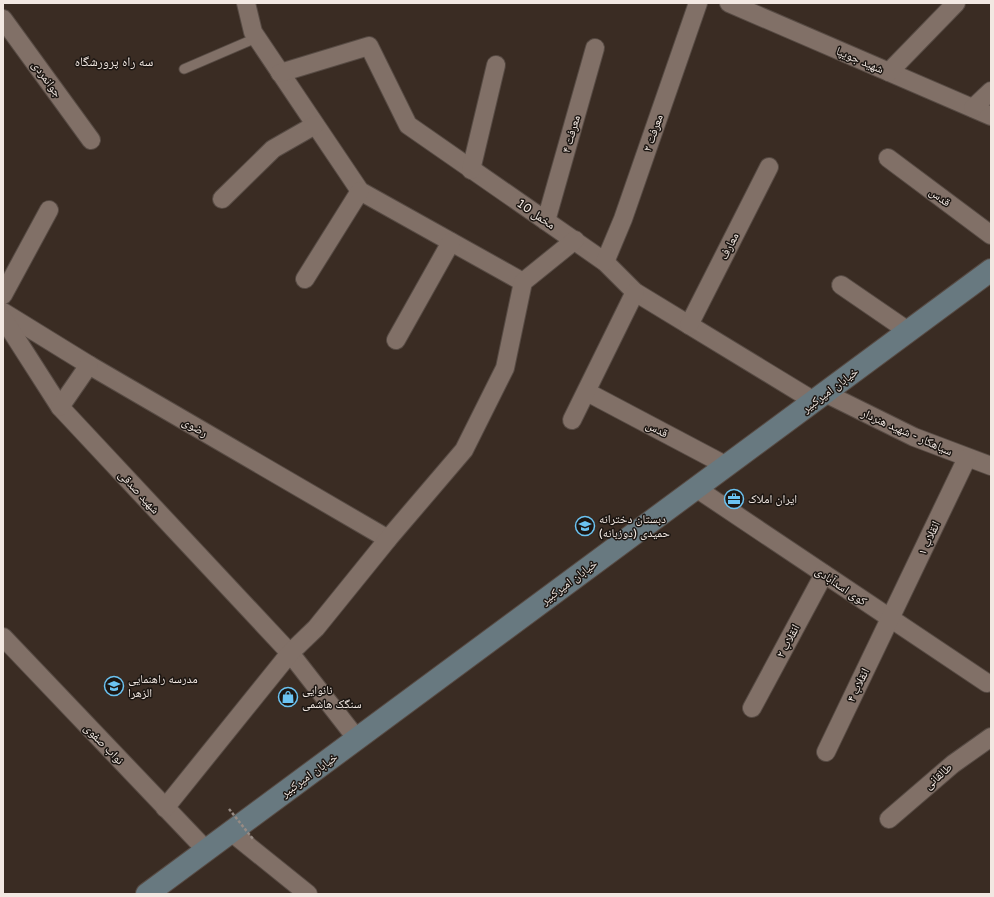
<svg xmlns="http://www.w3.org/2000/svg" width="994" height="897" font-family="'Varela Round','Noto Naskh Arabic',sans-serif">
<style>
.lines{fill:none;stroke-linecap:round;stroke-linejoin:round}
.service-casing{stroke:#574b44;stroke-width:11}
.minor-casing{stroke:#574b44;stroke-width:20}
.secondary-casing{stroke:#574b44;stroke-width:24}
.service{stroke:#817067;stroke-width:9}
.minor{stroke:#817067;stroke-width:18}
.secondary{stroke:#687980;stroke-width:22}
.path-bridge{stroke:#978b84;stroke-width:2.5;stroke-dasharray:3 2;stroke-linecap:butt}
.labels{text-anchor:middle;stroke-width:3;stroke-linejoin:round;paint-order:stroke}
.street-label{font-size:12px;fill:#f2e8e2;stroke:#1c1612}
.poi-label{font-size:12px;fill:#f2e8e2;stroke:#1c1612;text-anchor:start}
.neighbourhood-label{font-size:13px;fill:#f2e8e2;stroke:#1c1612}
</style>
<rect width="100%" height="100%" fill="#3a2c23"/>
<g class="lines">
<g class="service-casing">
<path id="service" d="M184 69 256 38"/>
</g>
<g class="minor-casing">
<g id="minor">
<path d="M246 3 253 32 360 191 523 282"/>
<path d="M729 3 991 116"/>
<path d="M3 19 91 140"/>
<path d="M889 72 956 3"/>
<path d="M280 73 369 46 408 125 605 262 635 292 814 401"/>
<path d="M973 108 991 91"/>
<path d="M888 158 991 235"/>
<path d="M471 170 496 65"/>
<path d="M222 199 273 149 315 125"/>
<path d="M546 221 595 48"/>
<path d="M605 262 623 219 698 3"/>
<path d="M305 279 360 191"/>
<path d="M841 285 908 331"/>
<path d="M3 295 49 210"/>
<path d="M3 312 89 365 388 539"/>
<path d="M3 318 60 407 290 653 357 739"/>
<path d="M689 325 769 167"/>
<path d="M396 340 451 242"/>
<path d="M587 392 727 466"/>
<path d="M825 393 914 437 991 466"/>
<path d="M60 407 89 365"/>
<path d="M572 420 635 292"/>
<path d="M696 488 987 683"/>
<path d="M3 637 206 850"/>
<path d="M752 708 824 574"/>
<path d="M826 752 967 458"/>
<path d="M165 808 290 653 316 628 388 539 464 450 505 368 523 282 575 240"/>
<path d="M889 819 953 764 991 737"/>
<path d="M231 832 308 894"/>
</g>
</g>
<g class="secondary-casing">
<path id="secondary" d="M147 894 991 270"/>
</g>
<use href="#service" class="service"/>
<use href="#minor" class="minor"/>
<use href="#secondary" class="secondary"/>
<path class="path-bridge" d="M229 809 253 839"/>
</g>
<defs>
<g id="office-ring" transform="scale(1)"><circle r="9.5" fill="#1c1612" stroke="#6bc3f2" stroke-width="1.5"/><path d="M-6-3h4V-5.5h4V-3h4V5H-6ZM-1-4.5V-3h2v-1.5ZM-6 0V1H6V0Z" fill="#6bc3f2"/></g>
<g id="school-ring" transform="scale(1)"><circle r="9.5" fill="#1c1612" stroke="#6bc3f2" stroke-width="1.5"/><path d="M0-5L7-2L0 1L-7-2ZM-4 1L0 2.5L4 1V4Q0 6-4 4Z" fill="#6bc3f2"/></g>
<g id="shop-ring" transform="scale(1)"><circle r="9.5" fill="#1c1612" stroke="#6bc3f2" stroke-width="1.5"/><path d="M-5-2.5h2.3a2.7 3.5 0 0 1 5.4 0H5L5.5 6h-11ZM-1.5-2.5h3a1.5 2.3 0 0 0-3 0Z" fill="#6bc3f2"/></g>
</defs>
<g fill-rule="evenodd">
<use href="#office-ring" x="734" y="499"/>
<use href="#school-ring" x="585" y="526"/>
<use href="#school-ring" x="114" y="686"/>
<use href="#shop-ring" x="288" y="697"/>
</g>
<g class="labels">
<g class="street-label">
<text transform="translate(860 60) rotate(23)" y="4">شهید جویپا</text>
<text transform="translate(47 79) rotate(54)" y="4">جوانمردی</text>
<text transform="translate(653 133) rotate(-71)" y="4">معرفت ۲</text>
<text transform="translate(571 134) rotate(-74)" y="4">معرفت ۴</text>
<text transform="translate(940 197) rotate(37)" y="4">قدس</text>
<text transform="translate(536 214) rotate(34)" y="4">مخمل 10</text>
<text transform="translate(729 246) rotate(-63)" y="4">معارف</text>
<text transform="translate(830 390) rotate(-37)" y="4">خیابان امیرکبیر</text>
<text transform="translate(195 427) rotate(30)" y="4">رضوی</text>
<text transform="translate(657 429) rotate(28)" y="4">قدس</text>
<text transform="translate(907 432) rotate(24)" y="4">سیاهکار - شهید هنردار</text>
<text transform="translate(139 492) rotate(47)" y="4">شهید صدقی</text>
<text transform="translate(929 538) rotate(-65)" y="4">انقلاب ۱</text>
<text transform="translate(569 582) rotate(-37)" y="4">خیابان امیرکبیر</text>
<text transform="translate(841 586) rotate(34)" y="4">کوی اسدآبادی</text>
<text transform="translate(788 641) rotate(-62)" y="4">انقلاب ۲</text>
<text transform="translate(858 685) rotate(-64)" y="4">انقلاب ۴</text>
<text transform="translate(104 744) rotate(46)" y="4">نواب صفوی</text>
<text transform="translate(309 775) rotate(-36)" y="4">خیابان امیرکبیر</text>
<text transform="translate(938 776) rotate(-41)" y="4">طالقانی</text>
</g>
<g class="poi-label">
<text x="748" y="503">ایران املاک</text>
<text x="599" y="523">دبستان دخترانه<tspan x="599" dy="14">حمیدی (دوزبانه)</tspan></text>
<text x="128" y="683">مدرسه راهنمایی<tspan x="128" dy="14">الزهرا</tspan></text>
<text x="302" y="694">نانوایی<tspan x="302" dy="14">سنگک هاشمی</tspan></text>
</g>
<g class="neighbourhood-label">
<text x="114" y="66">سه راه پرورشگاه</text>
</g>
</g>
<rect width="994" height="897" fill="none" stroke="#f2e8e2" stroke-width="8"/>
</svg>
